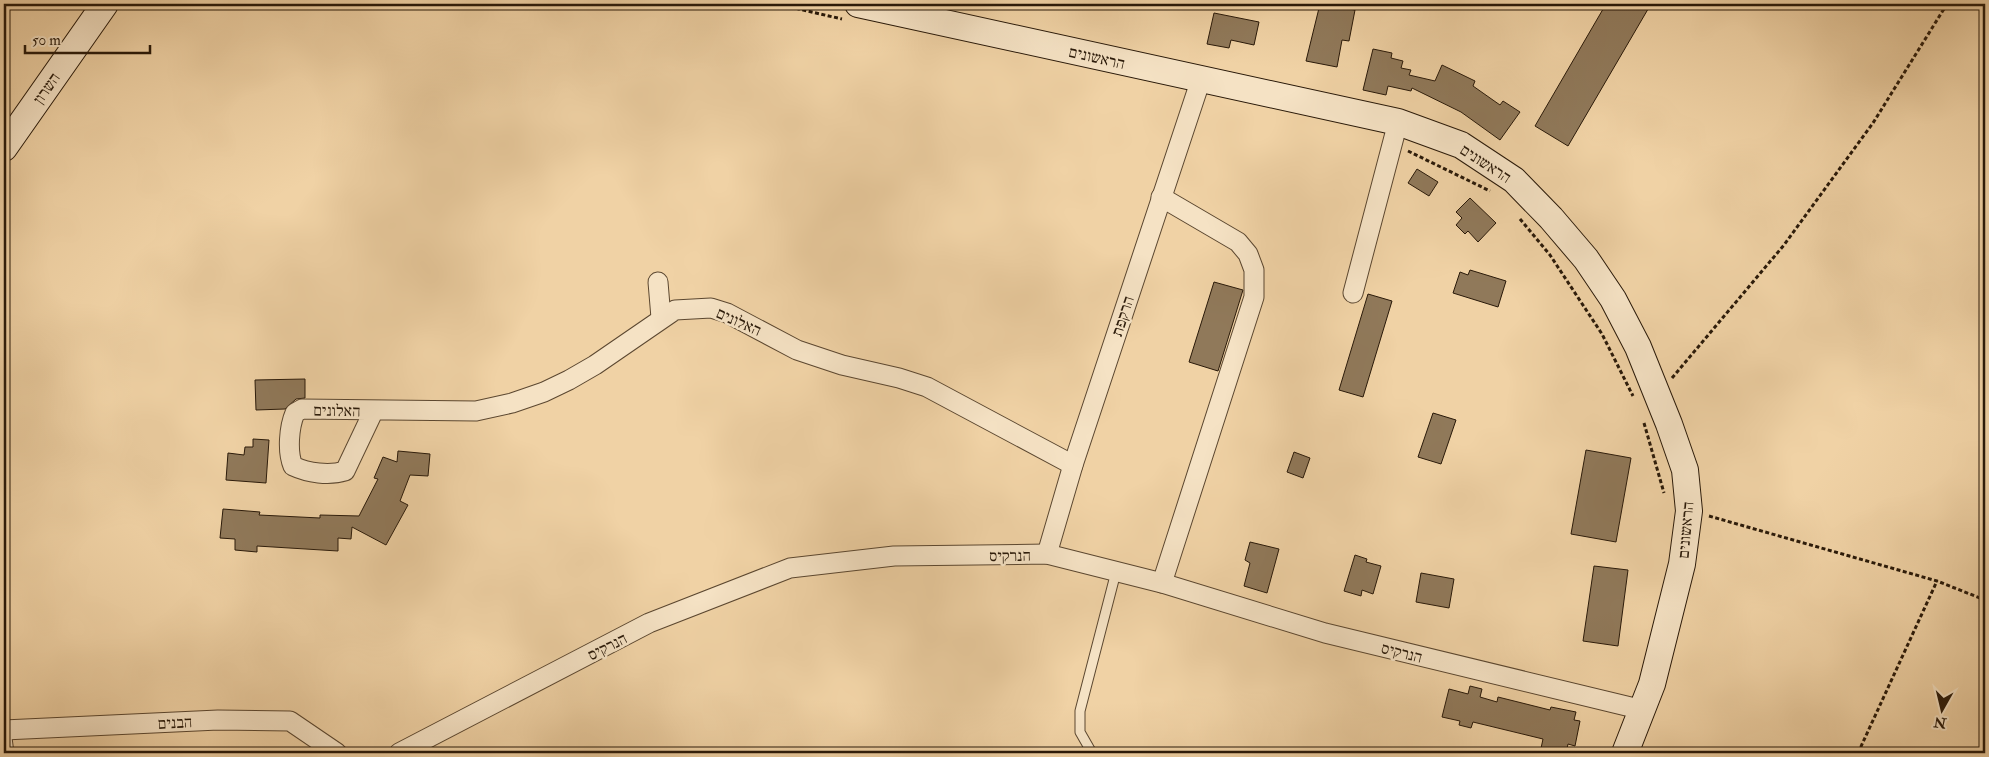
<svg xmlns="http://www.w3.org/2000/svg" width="1989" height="757" font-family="'IM FELL Double Pica','Frank Ruhl Libre',serif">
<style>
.building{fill:#90795a;stroke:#291909}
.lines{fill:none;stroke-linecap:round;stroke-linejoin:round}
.lane-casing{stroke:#5b4730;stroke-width:11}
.street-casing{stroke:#5b4730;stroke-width:21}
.secondary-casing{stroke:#291909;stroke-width:28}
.path{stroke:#291909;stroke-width:3;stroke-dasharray:4 2.5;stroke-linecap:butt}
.lane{stroke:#f5e2c4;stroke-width:9}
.street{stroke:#f5e2c4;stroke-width:19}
.secondary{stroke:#f5e2c4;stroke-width:26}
.labels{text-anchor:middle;stroke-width:5;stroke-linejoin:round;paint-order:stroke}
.street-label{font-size:16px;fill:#291909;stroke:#f5e2c4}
</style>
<rect width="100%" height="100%" fill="#f0d2a5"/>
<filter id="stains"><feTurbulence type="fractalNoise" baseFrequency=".004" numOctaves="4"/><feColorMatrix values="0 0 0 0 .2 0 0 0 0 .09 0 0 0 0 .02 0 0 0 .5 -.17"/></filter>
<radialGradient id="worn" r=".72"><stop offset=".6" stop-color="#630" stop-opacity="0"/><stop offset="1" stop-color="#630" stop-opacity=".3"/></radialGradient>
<g class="building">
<path d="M1320 4 1355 10 1349 41 1342 40 1337 67 1306 61Z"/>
<path d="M1606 4H1651L1568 146 1535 126Z"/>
<path d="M1214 13 1259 22 1254 45 1231 40 1229 48 1207 44Z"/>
<path d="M1373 49 1392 53 1391 58 1403 61 1401 68 1411 70 1409 75 1435 81 1442 65 1475 81 1473 86 1500 105 1503 101 1520 112 1500 140 1461 112 1412 88 1411 91 1388 86 1386 95 1363 90Z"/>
<path d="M1417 169 1438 182 1429 196 1408 183Z"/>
<path d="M1470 198 1496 223 1478 242 1468 231 1465 234 1456 225 1462 218 1456 212Z"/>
<path d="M1470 270 1506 281 1498 307 1453 293 1460 272 1468 275Z"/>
<path d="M1214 282 1243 290 1218 371 1189 362Z"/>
<path d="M1368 294 1392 301 1363 397 1339 390Z"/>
<path d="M305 379V398L296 399 285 409 256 410 255 380Z"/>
<path d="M1433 413 1456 420 1441 464 1418 457Z"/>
<path d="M253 439 269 440 266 483 226 480 228 453 244 455 245 447H253Z"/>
<path d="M1586 450 1631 458 1616 542 1571 534Z"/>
<path d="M398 451 430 454 428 476 410 475 400 501 408 505 386 545 352 527 351 539 338 538V551L257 546V552L235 550V539L220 538 223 509 260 512 259 515 320 518V515L359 516 378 479 374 478 383 457 397 462Z"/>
<path d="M1294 452 1310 458 1303 478 1287 472Z"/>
<path d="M1250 542 1279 549 1267 593 1244 586 1250 563 1245 560Z"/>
<path d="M1355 555 1367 559 1366 562 1381 566 1373 594 1362 590 1361 596 1344 591Z"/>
<path d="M1594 566 1628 570 1618 646 1583 641Z"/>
<path d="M1421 573 1454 579 1449 608 1416 602Z"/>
<path d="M1470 686 1482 689 1480 697 1497 702 1498 697 1550 710 1551 707 1576 712 1574 720 1580 721 1575 746 1568 744 1566 753H1540L1543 739 1473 722 1471 728 1459 725 1460 721 1442 717 1449 689 1468 694Z"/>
</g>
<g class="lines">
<g class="lane-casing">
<g id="lane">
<path d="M6 730 9 753"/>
<path d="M1092 753 1080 732V711L1116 572"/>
</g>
</g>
<g class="street-casing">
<g id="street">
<path d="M1161 197 1238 242 1248 254 1254 270V297L1162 583"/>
<path d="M658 282 661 318"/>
<path d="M1353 293 1398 122"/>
<path d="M374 410 345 471C329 476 308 473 293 466 287 452 289 427 295 413L302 409 476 411 512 403 544 392 569 380 595 365 675 310 711 308 727 313 797 350 842 365 899 378 927 387 1073 465"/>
<path d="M1047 554 1073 465 1201 79"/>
<path d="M4 730 218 720 290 721 337 753"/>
<path d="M399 753 649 623 790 568 894 556 1047 554 1162 583 1325 633 1643 710"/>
</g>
</g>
<g class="secondary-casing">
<g id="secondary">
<path d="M858 4 1398 122 1461 145 1514 180 1551 218 1586 259 1613 299 1638 347 1669 424 1685 470 1689 511 1682 564 1652 684 1625 753"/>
<path d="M4 148 105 4"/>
</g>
</g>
<g class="path">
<path d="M777 4 842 19"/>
<path d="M1408 151 1490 191"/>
<path d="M1520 219 1550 255 1602 334 1633 396"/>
<path d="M1672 378 1784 245 1873 123 1947 4"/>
<path d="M1644 423 1664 493"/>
<path d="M1709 516 1937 581 1985 600"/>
<path d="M1858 753 1937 581"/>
</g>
<use href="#lane" class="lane"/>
<use href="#street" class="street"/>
<use href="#secondary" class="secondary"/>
</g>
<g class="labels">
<g class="street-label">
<text transform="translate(1097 57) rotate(13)" y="6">הראשונים</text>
<text transform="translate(46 88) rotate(-55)" y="6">השרון</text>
<text transform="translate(1486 163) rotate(33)" y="6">הראשונים</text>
<text transform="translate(1122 316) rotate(-72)" y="6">הרקפת</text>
<text transform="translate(739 321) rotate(24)" y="6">האלונים</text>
<text transform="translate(337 410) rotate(1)" y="6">האלונים</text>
<text transform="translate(1685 530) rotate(-85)" y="6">הראשונים</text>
<text transform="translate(1010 555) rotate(-1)" y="6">הנרקיס</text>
<text transform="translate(607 646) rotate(-27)" y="6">הנרקיס</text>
<text transform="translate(1402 652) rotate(14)" y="6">הנרקיס</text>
<text transform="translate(175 722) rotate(-3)" y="6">הבנים</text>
</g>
</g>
<rect width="1989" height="757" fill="none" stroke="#f0d2a5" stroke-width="20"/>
<rect x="5" y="5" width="1979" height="747" fill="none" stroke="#291909" stroke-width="2.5"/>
<rect x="10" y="10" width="1969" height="737" fill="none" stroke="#291909"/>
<g transform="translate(1942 710) rotate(188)" stroke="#f5e2c4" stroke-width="4" paint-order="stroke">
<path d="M0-4L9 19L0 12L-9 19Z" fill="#291909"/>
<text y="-8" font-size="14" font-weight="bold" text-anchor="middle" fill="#291909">N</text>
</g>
<path d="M25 45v8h125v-8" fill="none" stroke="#291909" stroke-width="2.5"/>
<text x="32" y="45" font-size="15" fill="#291909" stroke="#f5e2c4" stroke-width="4" paint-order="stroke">50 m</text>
<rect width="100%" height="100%" filter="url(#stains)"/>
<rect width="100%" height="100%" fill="url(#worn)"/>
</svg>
